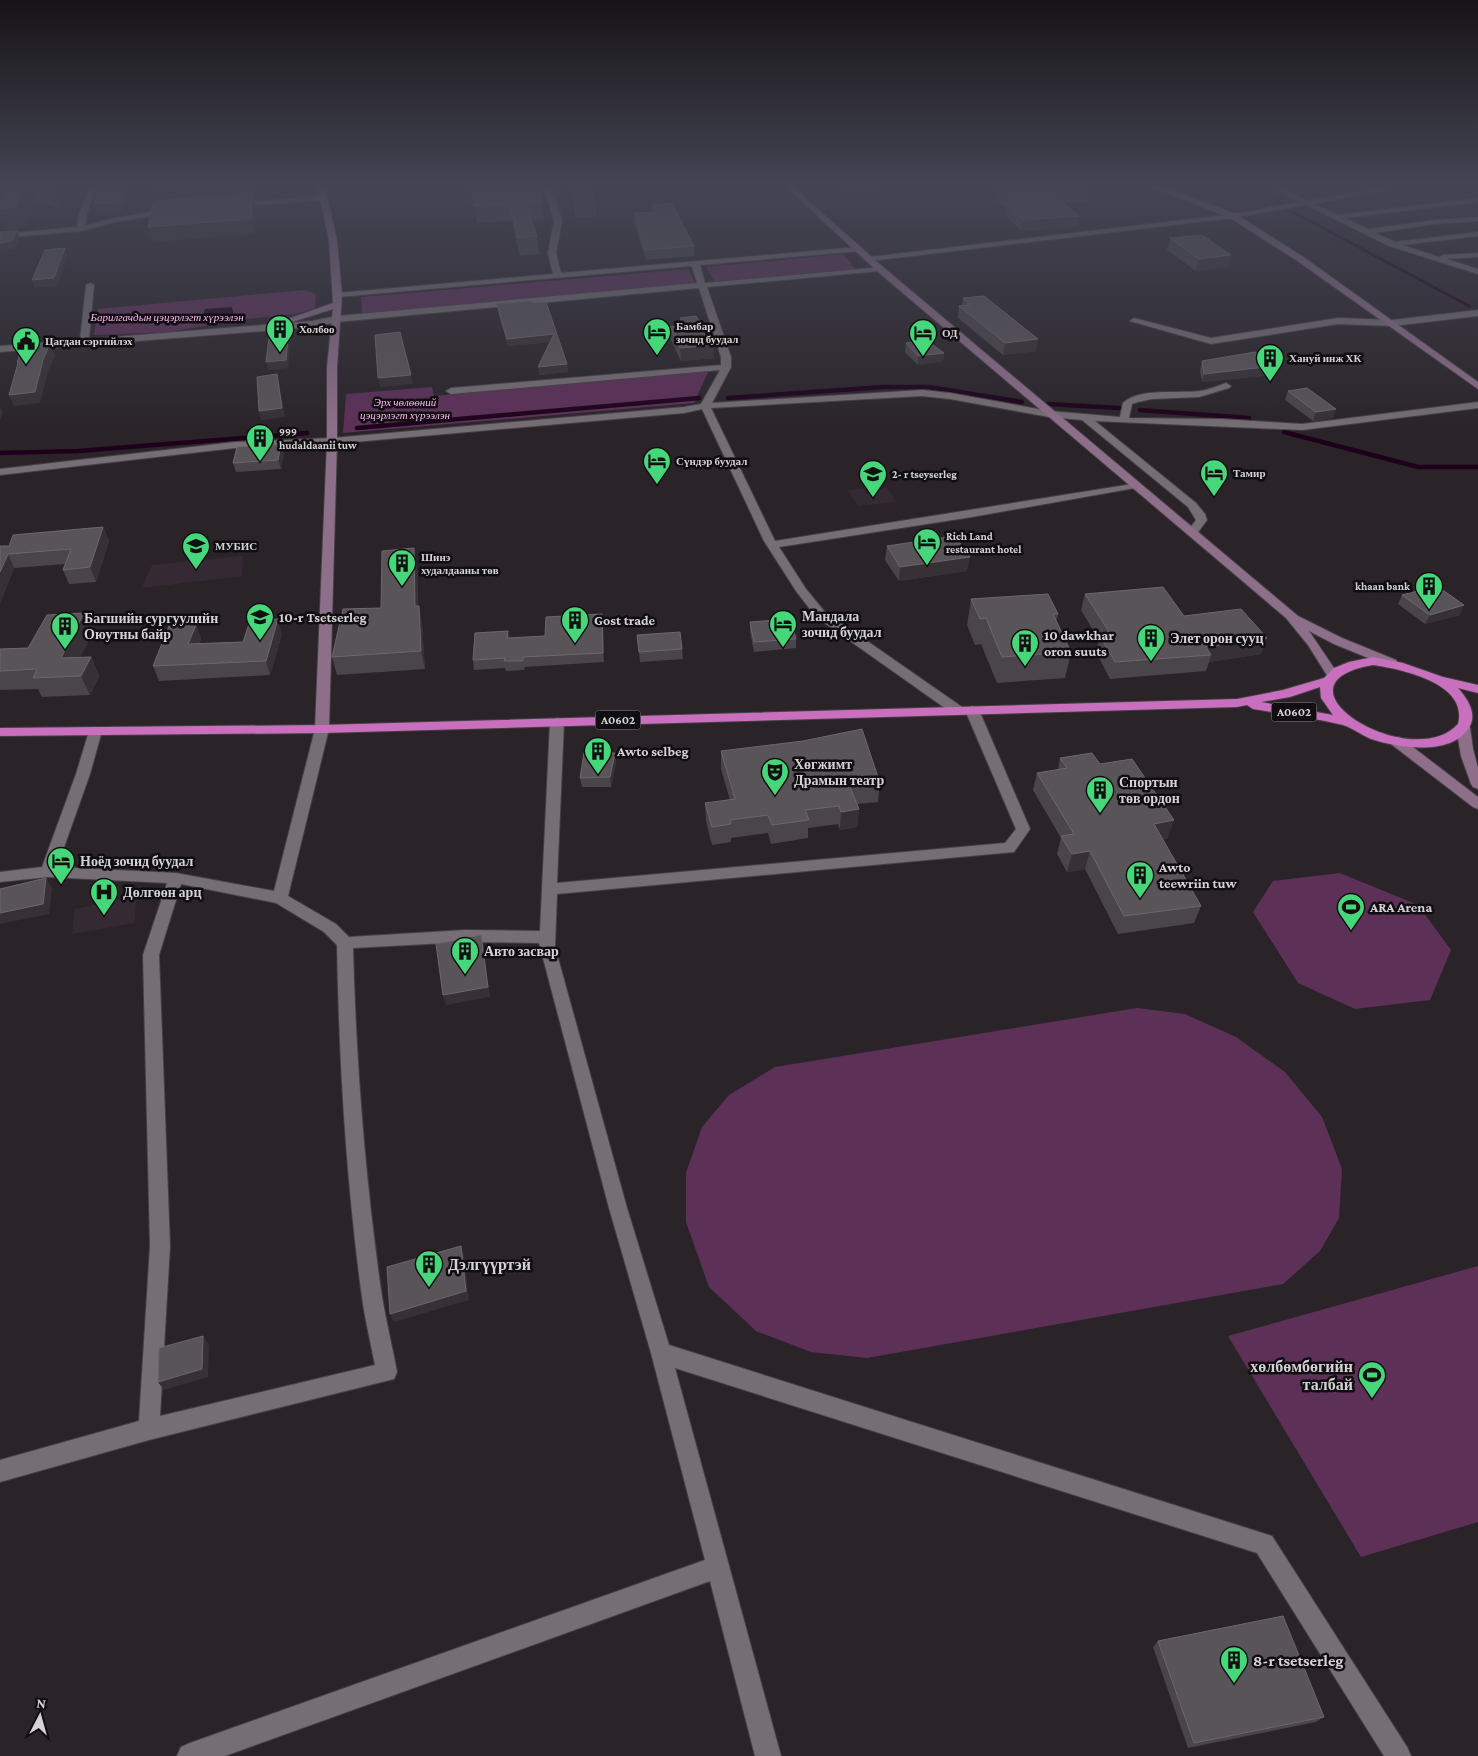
<svg xmlns="http://www.w3.org/2000/svg" width="1478" height="1756" font-family="'Crimson Pro',serif">
<style>
.built{fill:#352a34}
.green{fill:#5d3058}
.water{fill:#1d011b}
.lines{fill:none;stroke-linecap:round;stroke-linejoin:round}
.stream-far1{stroke:#1d011b;stroke-width:3}
.stream{stroke:#1d011b;stroke-width:4.5}
.street-casing{stroke:#454045;stroke-width:2}
.secondary-casing{stroke:#454045;stroke-width:2}
.highway-casing{stroke:#454045;stroke-width:2}
.street{fill:#756e74;fill-rule:evenodd}
.secondary{fill:#8e6f8a;fill-rule:evenodd}
.highway{fill:#c870be;fill-rule:evenodd}
.wall{fill:#4a454a}
.shaded-wall{fill:#373136}
.building{fill:#595458;stroke:#6d676c}
.labels{text-anchor:middle;stroke-width:5;stroke-linejoin:round;paint-order:stroke}
.far-park-label{font-size:11px;font-style:italic;fill:#ffb7f5;stroke:#110e11}
.far-poi-label{font-size:11px;font-weight:bold;fill:#d5d1d5;stroke:#110e11;text-anchor:start}
.shield{fill:#110e11;stroke:#9a969a;stroke-width:1}
.shield-label{font-size:12px;font-weight:bold;fill:#d5d1d5}
.poi-label{font-size:14px;font-weight:bold;fill:#d5d1d5;stroke:#110e11;text-anchor:start}
.near-poi-label{font-size:16px;font-weight:bold;fill:#d5d1d5;stroke:#110e11;text-anchor:start}
</style>
<rect width="100%" height="100%" fill="#2a2429"/>
<g class="built">
<path d="M887 487 896 502 858 506 848 490 863 489 866 494 875 493 873 489Z"/>
<path d="M243 556 242 576 142 588 152 565Z"/>
<path d="M137 896 134 923 72 934 75 909Z"/>
</g>
<g class="green">
<path d="M843 254 857 271 716 285 706 267Z"/>
<path d="M688 269 697 286 362 316 361 297Z"/>
<path d="M304 290 316 294 315 308 296 314 238 320 169 332 94 335 98 309Z"/>
<path d="M709 370 694 403 343 433 346 394 432 387 434 396Z"/>
<path d="M1340 873 1418 905 1451 950 1430 1000 1355 1009 1298 983 1253 912 1273 881Z"/>
<path d="M1137 1008 1185 1014 1236 1037 1285 1072 1322 1117 1342 1169 1339 1218 1320 1251 1283 1284 867 1358 811 1352 756 1331 709 1287 686 1222V1173L702 1127 729 1095 775 1067Z"/>
<path d="M1478 1266V1522L1361 1557 1228 1336Z"/>
</g>
<path class="water" d="M232 307 234 316 202 319 205 309Z"/>
<g class="lines">
<g class="stream-far1">
<path d="M1247 186 1260 189 1283 205"/>
<path d="M1291 211 1469 306"/>
</g>
<g class="stream">
<path d="M728 398 884 387H929L1022 402"/>
<path d="M1048 404 1119 408"/>
<path d="M1140 410 1249 418"/>
<path d="M357 428 699 398"/>
<path d="M1284 432 1418 467H1478"/>
<path d="M0 453 78 451 307 433"/>
</g>
<g class="street-casing">
<g id="street">
<path d="M89 186H96L86 217 85 226 114 218 171 209 175 211 171 213 115 222 81 231 0 238V234L77 227 78 217Z"/>
<path d="M544 186H552L562 221 556 253 561 273 858 247 862 249 861 251 700 265 705 283 883 267 884 269 880 271 707 287 731 357V367L712 403 922 390 950 393 1049 411 1120 417 1123 403C1139 387 1179 394 1200 391 1209 390 1217 386 1226 383L1231 386 1229 388 1199 397 1152 399 1138 402 1132 404 1129 418 1222 419 1302 424 1478 402V408L1302 430 1095 421 1196 503 1205 514 1207 520 1196 535 1192 536 1186 533 1196 520 1188 507 1082 420 1049 417 950 399 922 396 711 408 775 541 1139 483 1140 485 1135 488 972 517 779 547 806 589 824 611 962 707 964 710 962 713H952L816 617 796 591 764 541 702 409 684 413 332 444 235 448 0 475V469L235 442 332 438 684 407 701 404 720 370 451 394 446 391 451 388 721 365V357L699 288 337 322 312 327 0 352V346L80 340 86 285 90 283 94 285 89 339 312 321 337 316 697 283 692 266 338 297 334 295 338 293 553 274 548 253 554 221Z"/>
<path d="M1268 186H1277L1308 201 1391 186H1407L1314 204 1337 215 1478 198V202L1345 218 1368 229 1435 220 1478 217V221L1435 224 1375 233 1395 242 1478 232V236L1402 245 1439 257 1443 255 1478 253V257L1447 259 1478 269V274L1389 246 1306 205 1233 218 870 261 866 259 870 257 1233 214 1299 202Z"/>
<path d="M323 196H326V200L236 207 232 205 236 203Z"/>
<path d="M1478 310V316L1392 326 1338 324 1211 344 1130 321 1134 318 1211 338 1338 318 1392 320Z"/>
<path d="M972 706 979 710 1030 829 1014 852 557 894 555 947 627 1208 669 1345 1272 1536 1407 1747 1411 1756H1384L1257 1553 675 1368 781 1756H755L710 1581 225 1756H177L181 1747 190 1743 705 1560 651 1353 609 1208 539 943 465 942 353 948C356 1062 365 1177 381 1290 385 1317 392 1345 397 1372L394 1379 149 1440 0 1482V1460L139 1421 150 1246 143 955 167 883 48 877 0 882V872L42 867 76 774 90 728 95 727 102 731 90 774 57 867 176 873 274 891 315 729 322 725 327 726 329 729 288 896 336 924 349 937 465 930 540 931 550 722 557 718 564 722 557 883 1005 843 1016 829 965 710ZM181 884 276 903 324 932 337 945C339 1060 346 1176 361 1290 364 1315 370 1340 375 1365L160 1416 170 1246 159 955Z"/>
</g>
</g>
<g class="secondary-casing">
<g id="secondary">
<path d="M317 186H325L337 240 342 295 337 367V441L329 729 322 733 315 729 327 441V367L333 309 292 322 288 319 333 303 329 240Z"/>
<path d="M785 186H792L883 267 1298 616 1342 638 1396 660 1398 663 1396 666H1388L1334 644 1309 631 1338 674 1332 678 1328 677 1308 645 1286 618 877 271Z"/>
<path d="M1150 186H1160L1236 214 1302 256 1478 382V389L1296 260 1230 218Z"/>
<path d="M1463 723 1470 727 1473 749 1478 768V789L1473 787 1471 784 1461 756 1456 727Z"/>
<path d="M1396 737 1401 738 1478 797V809L1473 807 1391 744 1389 741 1391 738Z"/>
</g>
</g>
<g class="highway-casing">
<path id="highway" d="M1373 657 1403 663 1443 677 1478 685V693L1458 688C1467 698 1477 713 1470 726 1453 757 1398 748 1371 739 1361 735 1353 728 1343 725 1314 718 1283 714 1253 709L1247 705 1237 707 322 733 0 736V728L322 725 1237 699 1283 690 1324 678 1334 668 1349 662ZM1373 665C1401 669 1469 683 1458 724 1412 775 1262 684 1373 665ZM1320 687 1321 698 1333 715 1261 702 1290 697Z"/>
</g>
<use href="#street" class="street"/>
<use href="#secondary" class="secondary"/>
<use href="#highway" class="highway"/>
</g>
<g class="wall">
<path d="M4 186H63L57 208 36 201 24 228 6 231H17L20 238 15 249 5 232 0 218V202L5 189Z"/>
<path d="M457 186H538L542 202 544 220 531 221 537 236 539 254 520 256 512 221 477 223 474 200 462 201Z"/>
<path d="M571 186H592L594 195 596 217 576 218 572 199Z"/>
<path d="M837 186H904V190L844 194Z"/>
<path d="M1015 186H1085L1090 191 1088 202 1065 203 1079 216 1077 227 1021 231 1004 214 1005 208 995 198 997 187Z"/>
<path d="M652 205 694 246V256L646 260 634 223V213L652 212Z"/>
<path d="M1170 238 1231 255 1228 267 1196 271 1167 250Z"/>
<path d="M963 298 1036 351 1003 355 958 318 959 306H962Z"/>
<path d="M532 303 567 364 568 372 539 375 550 342 508 346 498 312 497 304Z"/>
<path d="M680 318 714 345V358L681 361 671 340 670 327 680 326Z"/>
<path d="M906 343 944 353 943 361 918 365 905 352Z"/>
<path d="M1202 361 1274 366 1272 375 1202 382 1200 370Z"/>
<path d="M1288 391 1333 418 1313 421 1285 400Z"/>
<path d="M284 452 281 469 236 472 233 463Z"/>
<path d="M103 527 109 541 96 582 69 584 63 570 65 564 14 568 0 603 9 546Z"/>
<path d="M887 546 967 571 899 581 885 560Z"/>
<path d="M417 566 418 606 422 624 425 669 337 675 332 657 381 608Z"/>
<path d="M1085 594 1184 616 1267 638 1261 654 1209 662 1206 671 1110 679 1096 652 1099 640 1081 610Z"/>
<path d="M1402 595 1460 615 1425 624 1398 604Z"/>
<path d="M971 599 1058 614 1056 621 1071 652 1065 678 997 683 981 644 975 645 967 625Z"/>
<path d="M750 622 796 639V648L754 652 750 632Z"/>
<path d="M603 623 604 662 525 667 524 670 506 671 505 668 474 670 473 660 508 631 509 638 545 636Z"/>
<path d="M196 625 201 639 199 644 243 642 282 634 270 675 159 681 153 666Z"/>
<path d="M93 632 80 657H91L99 676 90 695 42 697 38 689 0 690V649L28 648Z"/>
<path d="M637 635 682 649 683 659 640 662Z"/>
<path d="M721 751 880 783 878 802 857 804 859 809 857 827 840 830 838 824 808 828V838L771 844 768 833 731 838V842L712 845 706 821 705 803 730 800 721 769Z"/>
<path d="M615 753 616 763 611 787H582L580 778Z"/>
<path d="M1060 758 1100 764 1168 838 1162 839 1201 906 1194 923 1118 934 1085 869 1067 872 1057 854 1061 838 1033 790 1037 773 1058 770Z"/>
<path d="M1158 1641 1324 1717 1316 1722 1188 1748 1153 1647Z"/>
</g>
<g class="shaded-wall">
<path d="M25 186H31L36 201 24 228 5 232 0 218V209Z"/>
<path d="M49 186H63L57 208Z"/>
<path d="M125 186H132L124 213 98 215 94 204Z"/>
<path d="M210 186H258L257 200H254L256 208 255 234 153 242 148 227 160 208 155 191Z"/>
<path d="M459 186H473L475 200 462 201Z"/>
<path d="M845 186H904V190L844 194Z"/>
<path d="M1079 216 1077 227 1021 231 1023 220Z"/>
<path d="M17 231 20 238 15 249 0 251V243Z"/>
<path d="M65 248 68 256 57 286 35 288 32 280Z"/>
<path d="M1231 255 1228 267 1196 271 1199 259Z"/>
<path d="M289 327 291 336 288 368 269 370 266 362Z"/>
<path d="M554 334 555 342 508 346 507 339Z"/>
<path d="M1038 339 1036 351 1003 355 1005 343Z"/>
<path d="M50 344 55 355 48 372 40 403 14 406 9 395 43 360Z"/>
<path d="M714 345V358L681 361 680 348Z"/>
<path d="M944 353 943 361 918 365V356Z"/>
<path d="M567 364 568 372 539 375 538 367Z"/>
<path d="M1274 366 1272 375 1202 382 1204 374Z"/>
<path d="M277 374 279 383 285 417 261 420 259 411Z"/>
<path d="M411 375 413 384 380 387 378 378Z"/>
<path d="M0 407 3 413 0 420Z"/>
<path d="M1336 409 1333 418 1313 421 1316 412Z"/>
<path d="M281 444 284 452 281 469 278 460Z"/>
<path d="M103 527 109 541 96 582 90 567Z"/>
<path d="M414 548 417 566 418 624 415 606Z"/>
<path d="M8 554 14 568 0 603V572Z"/>
<path d="M970 557 967 571 899 581 900 567Z"/>
<path d="M1464 605 1460 615 1425 624 1430 615Z"/>
<path d="M419 606 422 624 425 669 421 651Z"/>
<path d="M84 613 93 632 70 677 61 658Z"/>
<path d="M602 614 603 623 604 662 603 653Z"/>
<path d="M278 619 282 634 270 675 266 661Z"/>
<path d="M196 625 201 639 194 659 188 644Z"/>
<path d="M1267 638 1261 654 1209 662 1211 655 1206 647Z"/>
<path d="M91 657 99 676 90 695 81 676Z"/>
<path d="M615 753 616 763 611 787 610 777Z"/>
<path d="M859 809 857 827 840 830 841 812Z"/>
<path d="M1174 820 1168 838 1148 841 1154 824Z"/>
<path d="M1090 851 1085 869 1067 872 1072 854Z"/>
<path d="M46 878 52 888 49 914 0 924V913Z"/>
<path d="M481 935 483 945 490 997 446 1005 443 995Z"/>
<path d="M461 1246 464 1255 469 1300 394 1322 390 1314Z"/>
<path d="M203 1336 209 1344 208 1377 164 1390 158 1382Z"/>
</g>
<g class="building">
<path d="M6 186H25L16 207 0 209V202Z"/>
<path d="M100 186H125L121 202 94 204Z"/>
<path d="M156 186H210L155 191Z"/>
<path d="M472 186H538L542 202 525 204 537 236 518 238 510 204 474 206Z"/>
<path d="M572 186H592L594 195 574 196Z"/>
<path d="M1015 186H1045L1079 216 1023 220 1005 203H1011L997 187Z"/>
<path d="M1052 186H1085L1090 191 1059 193Z"/>
<path d="M253 193 251 219 148 227 154 201Z"/>
<path d="M672 203 694 246 645 250 634 213 655 212 652 205Z"/>
<path d="M17 231 12 241 0 243V232Z"/>
<path d="M1202 235 1231 255 1199 259 1170 238Z"/>
<path d="M65 248 54 278 32 280 45 250Z"/>
<path d="M984 296 1038 339 1005 343 959 306 970 305 963 298Z"/>
<path d="M531 301 532 303 546 302 567 364 538 367 554 334 507 339 497 304Z"/>
<path d="M696 316 699 321H701L714 345 680 348 670 327 684 326 680 318Z"/>
<path d="M289 327 286 360 266 362 270 329Z"/>
<path d="M400 332 411 375 378 378 375 335Z"/>
<path d="M925 339 944 353 918 356 906 343Z"/>
<path d="M50 344 43 360 35 392 9 395 18 363H17L22 347Z"/>
<path d="M1255 352 1274 366 1204 374 1202 361Z"/>
<path d="M277 374 282 408 259 411 257 377Z"/>
<path d="M1307 388 1336 409 1316 412 1288 391Z"/>
<path d="M281 444 278 460 233 463 237 447Z"/>
<path d="M103 527 90 567 63 570 71 549 8 554 0 572V546H9L13 535Z"/>
<path d="M955 536 970 557 900 567 887 546Z"/>
<path d="M414 548 415 606H419L421 651 332 657 343 609 381 608 382 551Z"/>
<path d="M1437 586 1464 605 1430 615 1402 595Z"/>
<path d="M1163 587 1184 616 1241 609 1267 638 1206 647 1211 655 1115 662 1100 636 1111 635 1085 594Z"/>
<path d="M1048 594 1058 614H1053L1071 652 1002 657 986 618 980 619 971 599Z"/>
<path d="M84 613 61 658 91 657 81 676 33 678 37 669 0 671V649L28 648 47 615Z"/>
<path d="M602 614 603 653 523 657V661H504L505 658 473 660 475 633 508 631 507 638 545 636 546 617Z"/>
<path d="M278 619 266 661 153 666 169 626 196 625 188 644 243 642 250 621Z"/>
<path d="M791 619 796 639 754 642 750 622Z"/>
<path d="M680 632 682 649 639 652 637 635Z"/>
<path d="M862 729 880 783 850 787 859 809 841 812 839 806 805 810 809 820 772 825 768 815 730 820 731 824 712 827 705 803 735 799 721 751 803 741Z"/>
<path d="M584 753H615L610 777 580 778Z"/>
<path d="M1092 753 1100 764 1132 759 1174 820 1154 824 1201 906 1124 916 1090 851 1072 854 1061 836 1074 834 1037 773 1067 768 1060 758Z"/>
<path d="M46 878 43 904 0 913V889Z"/>
<path d="M481 935 488 987 443 995 436 944Z"/>
<path d="M461 1246 466 1291 390 1314 387 1267Z"/>
<path d="M203 1336 202 1369 158 1382 159 1348Z"/>
<path d="M1283 1616 1324 1717 1194 1743 1158 1641Z"/>
</g>
<linearGradient id="sky" x2="0" y2="1"><stop stop-color="#171417"/><stop offset="0.43" stop-color="#444554"/><stop offset="1" stop-color="#444554" stop-opacity="0"/></linearGradient>
<rect width="1478" height="432" fill="url(#sky)"/>
<defs>
<g id="building-pin" transform="scale(1.4375)"><path d="M0 17L-7.5 6A9.5 9.5 0 1 1 7.5 6Z" fill="#46d77a" stroke="#110e11"/><path d="M-4-6H4V6H1V3H-1V6H-4ZM-2.5-4.3h1.7v1.8h-1.7ZM.8-4.3h1.7v1.8H.8ZM-2.5-1h1.7V.8h-1.7ZM.8-1h1.7V.8H.8Z" fill="#111"/></g>
<g id="hotel-pin" transform="scale(1.4375)"><path d="M0 17L-7.5 6A9.5 9.5 0 1 1 7.5 6Z" fill="#46d77a" stroke="#110e11"/><path d="M-6-4.5h1.5V1H6V5H4.5V3h-9V5H-6ZM-4 0a1.8 1.8 0 1 1 3.6 0ZM.5 0V-2.5h3Q6-2.5 6 0Z" fill="#111"/></g>
<g id="civic-pin" transform="scale(1.4375)"><path d="M0 17L-7.5 6A9.5 9.5 0 1 1 7.5 6Z" fill="#46d77a" stroke="#110e11"/><path d="M-.6-6.5H3V-4.5H.6V-3L4-1V1h2V6H-6V1h2V-1L-.6-3ZM-1.2 2.5V6h2.4V2.5Z" fill="#111"/></g>
<g id="school-pin" transform="scale(1.4375)"><path d="M0 17L-7.5 6A9.5 9.5 0 1 1 7.5 6Z" fill="#46d77a" stroke="#110e11"/><path d="M0-5L7-2L0 1L-7-2ZM-4 1L0 2.5L4 1V4Q0 6-4 4Z" fill="#111"/></g>
<g id="theatre-pin" transform="scale(1.4375)"><path d="M0 17L-7.5 6A9.5 9.5 0 1 1 7.5 6Z" fill="#46d77a" stroke="#110e11"/><path d="M-5-5.5Q0-4 5-5.5V0Q5 5 0 6Q-5 5-5 0ZM-3.3-2.5H-1v1.5H-3.3ZM1-2.5H3.3v1.5H1ZM-2.8 1Q0 5.5 2.8 1Z" fill="#111"/></g>
<g id="hospital-pin" transform="scale(1.4375)"><path d="M0 17L-7.5 6A9.5 9.5 0 1 1 7.5 6Z" fill="#46d77a" stroke="#110e11"/><path d="M-5-5h3v3.5h4V-5h3V5h-3V1.5h-4V5h-3Z" fill="#111"/></g>
<g id="stadium-pin" transform="scale(1.4375)"><path d="M0 17L-7.5 6A9.5 9.5 0 1 1 7.5 6Z" fill="#46d77a" stroke="#110e11"/><path d="M0-5a6.5 5 0 1 0 0 10a6.5 5 0 1 0 0-10ZM-3.5-1.8h7v3.6h-7Z" fill="#111"/></g>
</defs>
<g fill-rule="evenodd">
<use href="#building-pin" x="280" y="329"/>
<use href="#hotel-pin" x="657" y="332"/>
<use href="#hotel-pin" x="923" y="333"/>
<use href="#civic-pin" x="26" y="341"/>
<use href="#building-pin" x="1270" y="358"/>
<use href="#building-pin" x="260" y="438"/>
<use href="#hotel-pin" x="657" y="461"/>
<use href="#hotel-pin" x="1214" y="473"/>
<use href="#school-pin" x="873" y="474"/>
<use href="#hotel-pin" x="927" y="542"/>
<use href="#school-pin" x="196" y="546"/>
<use href="#building-pin" x="402" y="563"/>
<use href="#building-pin" x="1429" y="586"/>
<use href="#school-pin" x="260" y="617"/>
<use href="#building-pin" x="575" y="620"/>
<use href="#hotel-pin" x="783" y="624"/>
<use href="#building-pin" x="65" y="626"/>
<use href="#building-pin" x="1151" y="638"/>
<use href="#building-pin" x="1025" y="643"/>
<use href="#building-pin" x="598" y="751"/>
<use href="#theatre-pin" x="775" y="772"/>
<use href="#building-pin" x="1100" y="790"/>
<use href="#hotel-pin" x="61" y="861"/>
<use href="#building-pin" x="1140" y="875"/>
<use href="#hospital-pin" x="104" y="892"/>
<use href="#stadium-pin" x="1351" y="907"/>
<use href="#building-pin" x="465" y="951"/>
<use href="#building-pin" x="429" y="1264"/>
<use href="#stadium-pin" x="1372" y="1375"/>
<use href="#building-pin" x="1234" y="1660"/>
</g>
<g class="labels">
<g class="far-park-label">
<text x="167" y="321">Барилгачдын цэцэрлэгт хүрээлэн</text>
<text x="405" y="406">Эрх чөлөөний<tspan x="405" dy="13">цэцэрлэгт хүрээлэн</tspan></text>
</g>
<g class="far-poi-label">
<text x="676" y="330">Бамбар<tspan x="676" dy="13">зочид буудал</tspan></text>
<text x="299" y="333">Холбоо</text>
<text x="942" y="337">ОД</text>
<text x="45" y="345">Цагдан сэргийлэх</text>
<text x="1289" y="362">Хануй инж ХК</text>
<text x="279" y="436">999<tspan x="279" dy="13">hudaldaanii tuw</tspan></text>
<text x="676" y="465">Сүндэр буудал</text>
<text x="1233" y="477">Тамир</text>
<text x="892" y="478">2- r tseyserleg</text>
<text x="946" y="540">Rich Land<tspan x="946" dy="13">restaurant hotel</tspan></text>
<text x="215" y="550">МУБИС</text>
<text x="421" y="561">Шинэ<tspan x="421" dy="13">худалдааны төв</tspan></text>
<text x="1410" y="590" text-anchor="end">khaan bank</text>
</g>
<g class="shield">
<rect x="1271.5" y="702.5" width="45" height="19" rx="4"/>
<rect x="595.5" y="710.5" width="45" height="19" rx="4"/>
</g>
<g class="shield-label">
<text x="1294" y="716">A0602</text>
<text x="618" y="724">A0602</text>
</g>
<g class="poi-label">
<text x="802" y="621">Мандала<tspan x="802" dy="16">зочид буудал</tspan></text>
<text x="279" y="622">10-r Tsetserleg</text>
<text x="84" y="623">Багшийн сургуулийн<tspan x="84" dy="16">Оюутны байр</tspan></text>
<text x="594" y="625">Gost trade</text>
<text x="1044" y="640">10 dawkhar<tspan x="1044" dy="16">oron suuts</tspan></text>
<text x="1170" y="643">Элет орон сууц</text>
<text x="617" y="756">Awto selbeg</text>
<text x="794" y="769">Хөгжимт<tspan x="794" dy="16">Драмын театр</tspan></text>
<text x="1119" y="787">Спортын<tspan x="1119" dy="16">төв ордон</tspan></text>
<text x="80" y="866">Ноёд зочид буудал</text>
<text x="1159" y="872">Awto<tspan x="1159" dy="16">teewriin tuw</tspan></text>
<text x="123" y="897">Дөлгөөн арц</text>
<text x="1370" y="912">ARA Arena</text>
<text x="484" y="956">Авто засвар</text>
</g>
<g class="near-poi-label">
<text x="448" y="1270">Дэлгүүртэй</text>
<text x="1353" y="1372" text-anchor="end">хөлбөмбөгийн<tspan x="1353" dy="18">талбай</tspan></text>
<text x="1253" y="1666">8-r tsetserleg</text>
</g>
</g>
<g transform="translate(40 1716) rotate(6)" stroke="#110e11" stroke-width="4" paint-order="stroke">
<path d="M0-4L9 19L0 12L-9 19Z" fill="#d5d1d5"/>
<text y="-8" font-size="14" font-weight="bold" text-anchor="middle" fill="#d5d1d5">N</text>
</g>
</svg>
